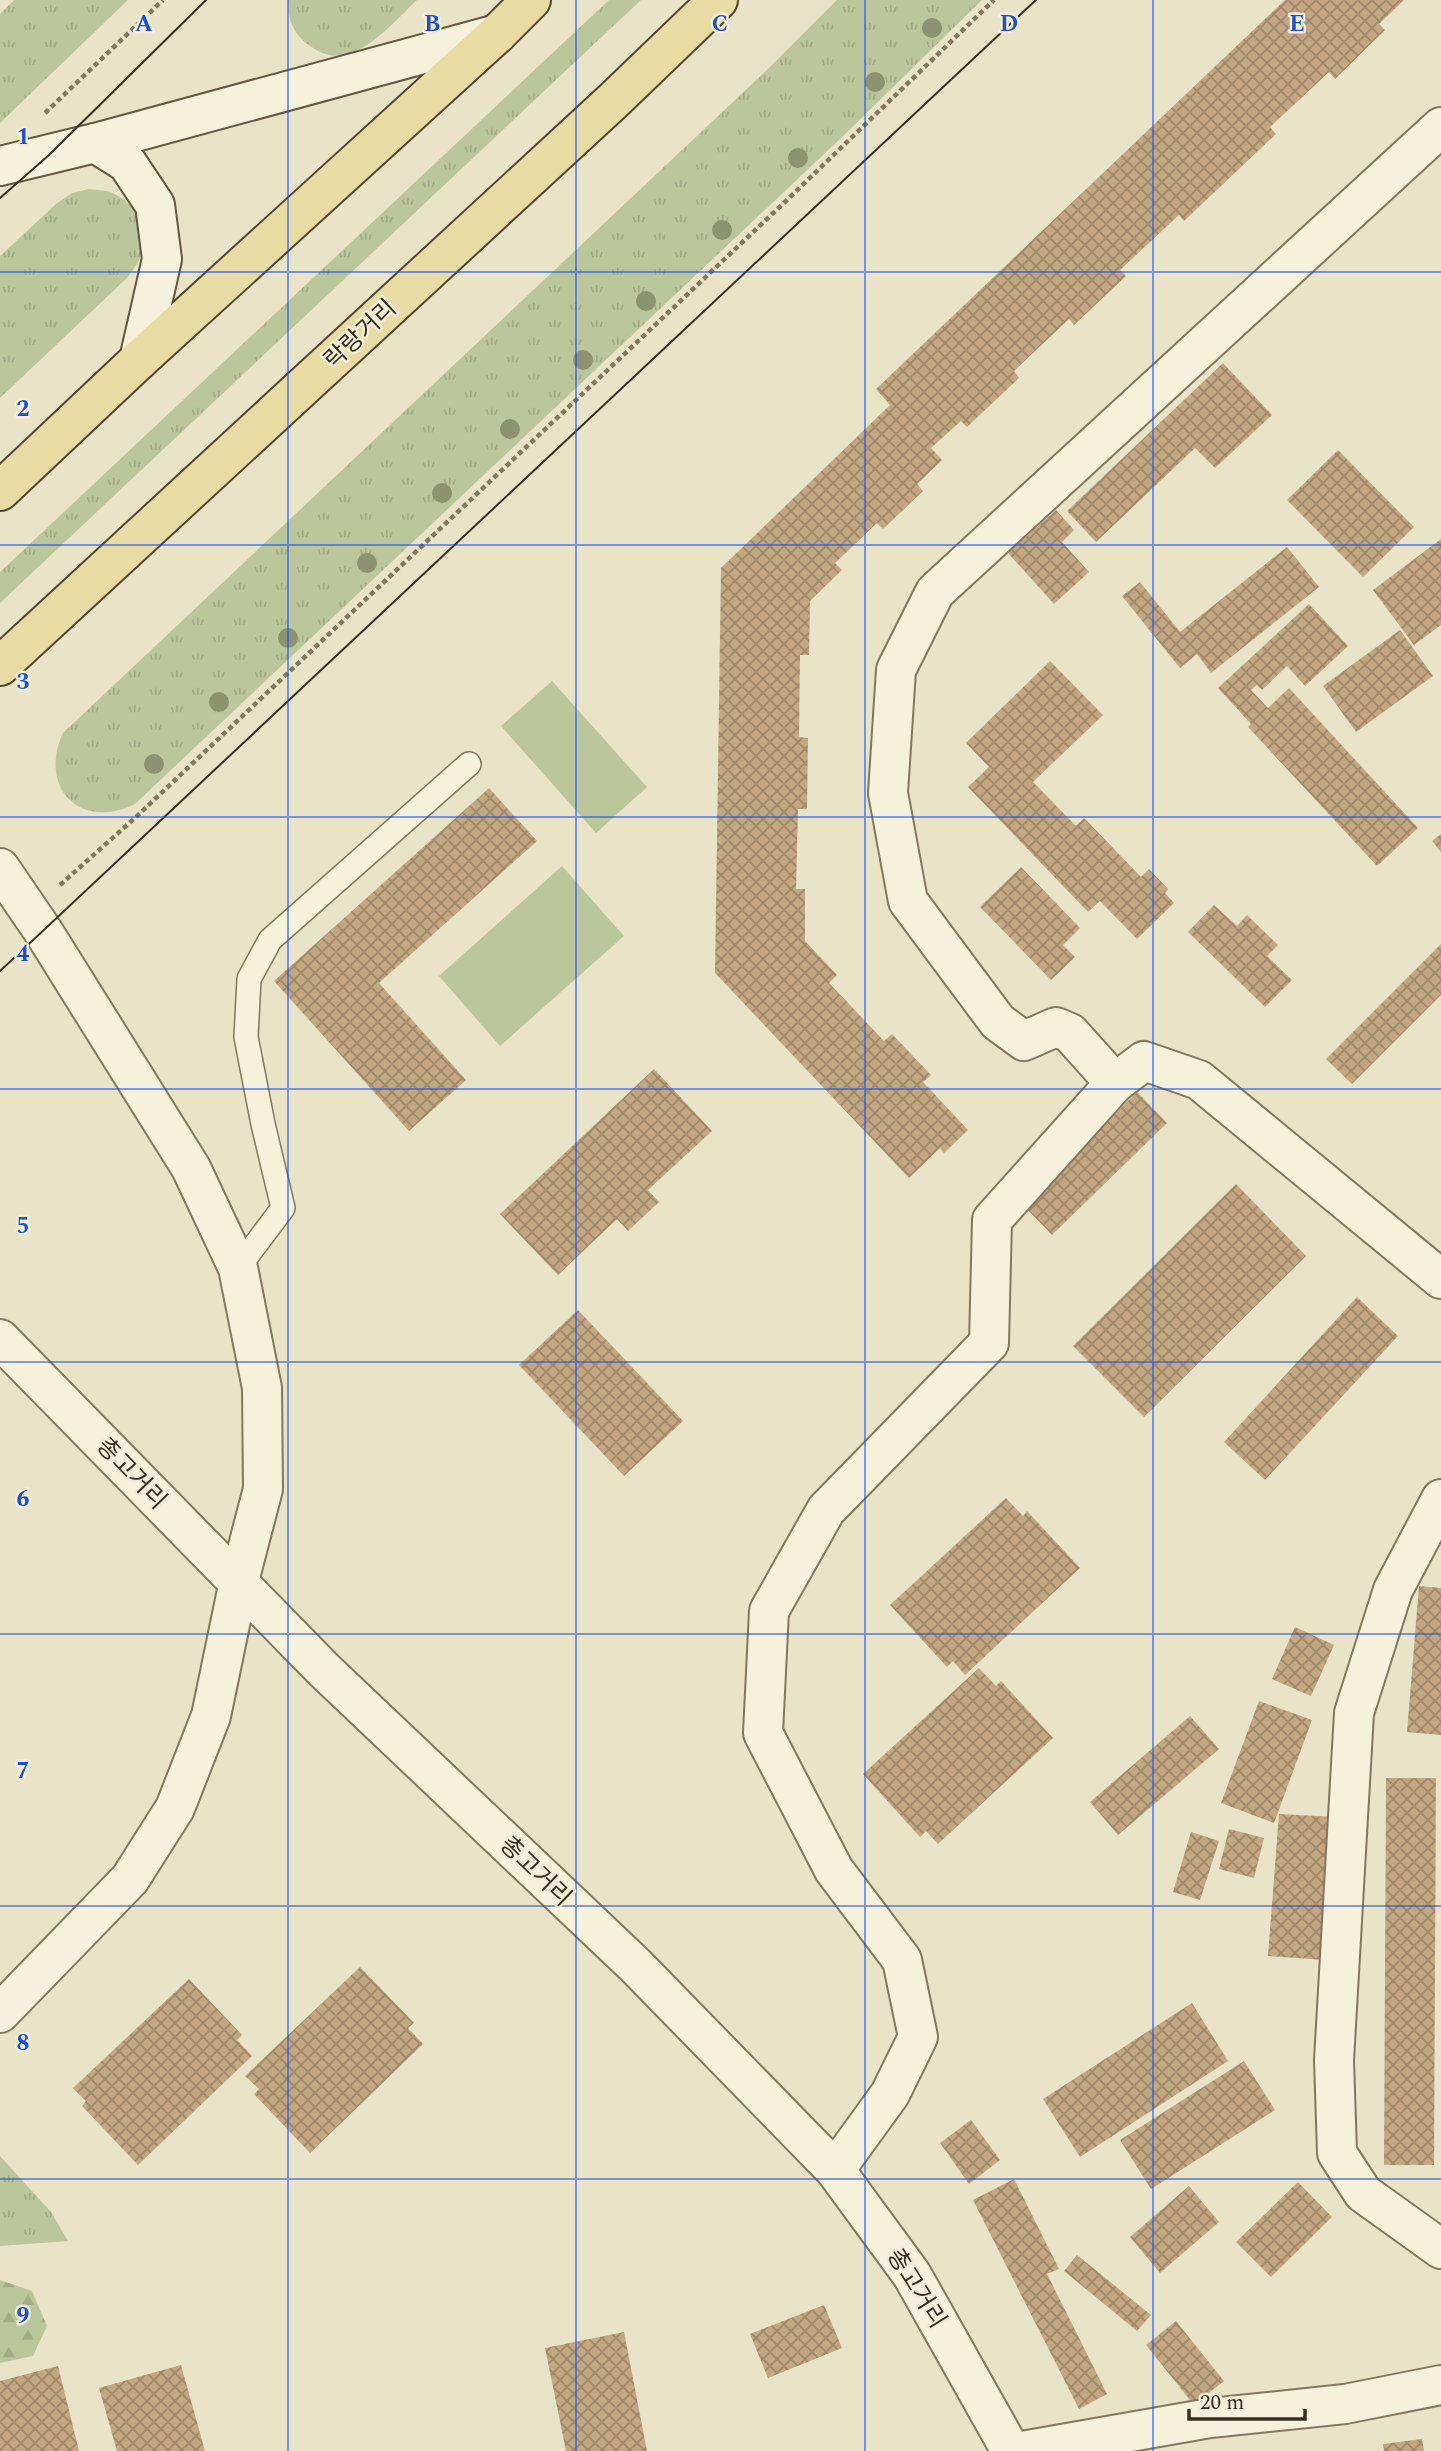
<svg xmlns="http://www.w3.org/2000/svg" width="1441" height="2451" font-family="Spectral,'Noto Sans KR',serif">
<style>
.grass{fill:url(#grass-tufts)}
.forest{fill:url(#forest-firs)}
.garden{fill:#bcc69d}
.building{fill:url(#building-cross-hatch)}
.lines{fill:none;stroke-linecap:round;stroke-linejoin:round}
.service-casing{stroke:#83775f;stroke-width:26}
.minor-casing{stroke:#83775f;stroke-width:42}
.tertiary-casing{stroke:#83775f;stroke-width:42}
.secondary-casing{stroke:#655842;stroke-width:42}
.primary-casing{stroke:#524532;stroke-width:42}
.path{stroke:#83775f;stroke-width:4.5;stroke-dasharray:5 3.5;stroke-linecap:butt}
.service{stroke:#f5f1da;stroke-width:23}
.minor{stroke:#f5f1da;stroke-width:38}
.tertiary{stroke:#f5f1da;stroke-width:38}
.secondary{stroke:#f5f1da;stroke-width:38}
.primary{stroke:#e8dca4;stroke-width:38}
.tram{stroke:#352e21;stroke-width:2}
.tree{fill:#8d9371}
.grid{fill:none;stroke:#1d4ed8;stroke-width:2;stroke-opacity:0.55}
.labels{text-anchor:middle;stroke-width:5;stroke-linejoin:round;paint-order:stroke}
.street-label{font-size:24px;fill:#352e21;stroke:#f2edd7}
.grid-label{font-size:23px;text-anchor:middle;font-weight:bold;fill:#1d4ed8;stroke:#f2edd7;stroke-width:5;stroke-linejoin:round;paint-order:stroke}
</style>
<defs>
<pattern id="grass-tufts" width="24" height="20" patternUnits="userSpaceOnUse" patternTransform="scale(1.75)"><rect width="24" height="20" fill="#bcc69d"/><path d="M3 7l-1-3M5 7V3M7 7l1-3M15 17l-1-3M17 17v-4M19 17l1-3" fill="none" stroke="#a2aa87"/></pattern>
<pattern id="forest-firs" width="22" height="20" patternUnits="userSpaceOnUse" patternTransform="scale(1.75)"><rect width="22" height="20" fill="#bcc69d"/><path d="M5 1l3.5 6h-7zM16 11l3.5 6h-7z" fill="#a2aa87"/></pattern>
<pattern id="building-cross-hatch" width="8" height="8" patternUnits="userSpaceOnUse" patternTransform="scale(1.75)"><rect width="8" height="8" fill="#c3a682"/><path d="M0 0l8 8M0 8l8-8" fill="none" stroke="#9f886a"/></pattern>
</defs>
<rect width="100%" height="100%" fill="#e9e4c8"/>
<g class="grass">
<path d="M14 0H128L0 123V14Z"/>
<path d="M288 0H417C390 25 350 77 310 46 293 34 288 20 288 0Z"/>
<path d="M609 0H641L0 603V572Z"/>
<path d="M837 0H982L839 140 135 804C80 831 38 788 63 733L769 68Z"/>
<path d="M89 189C95 190 104 190 110 192 136 201 147 230 141 255 139 263 132 271 127 278L0 398V256L56 204 72 193Z"/>
<path d="M0 2156 51 2212 68 2241 0 2246Z"/>
</g>
<path class="forest" d="M0 2280 32 2291 47 2326 33 2356 0 2363Z"/>
<g class="garden">
<path d="M552 681 647 787 596 833 501 726Z"/>
<path d="M562 866 624 936 500 1046 439 976Z"/>
</g>
<g class="building">
<path d="M1285 0H1404L1379 24 1385 30 1335 79 1329 72 1270 127 1276 134 1184 221 1179 215 1120 270 1126 276 1074 325 1069 319 1014 371 1019 378 967 427 961 421 931 448 942 460 917 484 923 491 883 529 877 523 835 563 842 570 810 601 809 655H800L799 737 808 738 807 809H798L796 889H805V941L837 975 829 983 884 1041 892 1034 931 1075 923 1082 968 1130 944 1153 940 1148 909 1178 715 973 721 568 890 405 876 389Z"/>
<path d="M1223 363 1272 415 1215 468 1195 448 1096 542 1067 511Z"/>
<path d="M1338 450 1414 527 1363 577 1287 500Z"/>
<path d="M1056 510 1074 530 1062 542 1089 572 1054 604 1008 553Z"/>
<path d="M1441 539V625L1414 645 1373 590Z"/>
<path d="M1287 547 1319 587 1211 673 1197 654 1180 668 1122 596 1140 582 1180 632Z"/>
<path d="M1309 604 1348 646 1305 686 1287 666 1262 690 1257 685 1251 690 1268 708 1289 688 1418 828 1377 866 1248 727 1251 724 1218 688Z"/>
<path d="M1400 630 1433 676 1356 732 1323 686Z"/>
<path d="M1050 661 1103 715 1033 782 1076 826 1084 818 1141 877 1149 869 1168 889 1165 893 1174 903 1137 939 1100 901 1088 912 968 787 989 767 966 743Z"/>
<path d="M489 788 537 841 379 983 466 1080 409 1131 274 981Z"/>
<path d="M1441 834V852L1432 841Z"/>
<path d="M1021 867 1080 928 1063 945 1075 957 1051 980 980 907Z"/>
<path d="M1214 905 1237 926 1247 915 1278 945 1267 956 1292 980 1265 1007 1188 932Z"/>
<path d="M1441 944V995L1352 1084 1326 1059Z"/>
<path d="M654 1069 712 1131 648 1190 659 1202 628 1231 617 1219 558 1275 500 1214Z"/>
<path d="M1137 1092 1167 1123 1052 1235 1023 1205Z"/>
<path d="M1236 1184 1306 1256 1144 1417 1073 1346Z"/>
<path d="M1357 1297 1398 1336 1265 1480 1224 1442Z"/>
<path d="M578 1310 683 1421 624 1476 519 1365Z"/>
<path d="M1006 1498 1023 1516 1027 1511 1080 1568 965 1675 953 1661 947 1667 890 1605Z"/>
<path d="M1419 1586 1441 1588V1735L1407 1732Z"/>
<path d="M1295 1627 1334 1645 1311 1696 1272 1679Z"/>
<path d="M979 1668 996 1686 1001 1681 1053 1738 938 1844 926 1831 920 1837 863 1774Z"/>
<path d="M1259 1701 1312 1720 1274 1823 1221 1803Z"/>
<path d="M1190 1716 1219 1749 1118 1835 1090 1802Z"/>
<path d="M1386 1778H1436L1434 2165H1384Z"/>
<path d="M1279 1814 1336 1817 1325 1960 1268 1956Z"/>
<path d="M1229 1829 1264 1838 1254 1878 1219 1869Z"/>
<path d="M1191 1832 1219 1841 1200 1900 1173 1892Z"/>
<path d="M360 1967 414 2023 408 2028 423 2044 310 2153 254 2094 259 2089 245 2076Z"/>
<path d="M189 1979 242 2035 237 2040 252 2056 138 2165 82 2106 86 2101 73 2088Z"/>
<path d="M1192 2003 1228 2061 1080 2157 1043 2099Z"/>
<path d="M1244 2061 1275 2110 1151 2189 1120 2140Z"/>
<path d="M971 2120 1000 2160 969 2184 940 2143Z"/>
<path d="M1014 2179 1059 2269 1047 2274 1107 2394 1079 2409 973 2200Z"/>
<path d="M1298 2182 1332 2217 1271 2277 1236 2242Z"/>
<path d="M1189 2186 1219 2222 1160 2273 1130 2237Z"/>
<path d="M1077 2255 1151 2315 1137 2331 1064 2271Z"/>
<path d="M824 2305 842 2348 768 2378 750 2334Z"/>
<path d="M1176 2321 1224 2381 1194 2405 1146 2345Z"/>
<path d="M624 2332 647 2451H566L545 2348Z"/>
<path d="M181 2365 205 2451H117L99 2388Z"/>
<path d="M58 2366 79 2451H0V2381Z"/>
<path d="M1422 2439 1424 2451H1384L1383 2444Z"/>
</g>
<g class="lines">
<g class="service-casing">
<path id="service" d="M238 1268 283 1208 263 1124 246 1037 249 979 270 940 469 764"/>
</g>
<g class="minor-casing">
<g id="minor">
<path d="M0 868 43 931 191 1168 238 1268 262 1388 263 1489 239 1581 211 1716 175 1808 130 1879 0 2013"/>
<path d="M1115 1083 1070 1033 1056 1027 1024 1041 998 1022 908 901 888 793 896 670 935 592 1441 127"/>
<path d="M1441 1499 1393 1590 1354 1713 1334 2060 1337 2153 1363 2193 1441 2249"/>
<path d="M835 2170 890 2094 918 2037 902 1960 834 1870 763 1733 769 1611 826 1510 989 1343 992 1220 1115 1083 1144 1061 1199 1080 1441 1279"/>
<path d="M1022 2451 1210 2418 1345 2404 1441 2385"/>
</g>
</g>
<g class="tertiary-casing">
<path id="tertiary" d="M0 1339 324 1670 636 1966 835 2170 912 2275 1011 2451"/>
</g>
<g class="secondary-casing">
<g id="secondary">
<path d="M95 143 127 163 155 205 162 259 139 360"/>
<path d="M0 166 95 143 497 34"/>
</g>
</g>
<g class="primary-casing">
<g id="primary">
<path d="M0 491 139 360 497 34 531 0"/>
<path d="M0 666 613 101 718 0"/>
</g>
</g>
<g class="path">
<path d="M45 113 163 0"/>
<path d="M60 885 136 817 788 199 994 0"/>
</g>
<use href="#service" class="service"/>
<use href="#minor" class="minor"/>
<use href="#tertiary" class="tertiary"/>
<use href="#secondary" class="secondary"/>
<use href="#primary" class="primary"/>
<g class="tram">
<path d="M0 198 49 155 206 0"/>
<path d="M0 971 1036 0"/>
</g>
</g>
<g class="tree">
<circle cx="932" cy="28" r="10"/>
<circle cx="875" cy="82" r="10"/>
<circle cx="798" cy="158" r="10"/>
<circle cx="722" cy="230" r="10"/>
<circle cx="646" cy="301" r="10"/>
<circle cx="583" cy="360" r="10"/>
<circle cx="510" cy="429" r="10"/>
<circle cx="442" cy="493" r="10"/>
<circle cx="367" cy="563" r="10"/>
<circle cx="288" cy="638" r="10"/>
<circle cx="219" cy="702" r="10"/>
<circle cx="154" cy="764" r="10"/>
</g>
<path class="grid" d="M288 0V2451M576 0V2451M865 0V2451M1153 0V2451M0 272H1441M0 545H1441M0 817H1441M0 1089H1441M0 1362H1441M0 1634H1441M0 1906H1441M0 2179H1441"/>
<g class="labels">
<g class="street-label">
<text transform="translate(360 334) rotate(-43)" y="8">락랑거리</text>
<text transform="translate(132 1473) rotate(46)" y="8">총고거리</text>
<text transform="translate(536 1871) rotate(44)" y="8">총고거리</text>
<text transform="translate(917 2288) rotate(58)" y="8">총고거리</text>
</g>
</g>
<g class="grid-label">
<text x="144" y="31">A</text>
<text x="432" y="31">B</text>
<text x="720" y="31">C</text>
<text x="1009" y="31">D</text>
<text x="1297" y="31">E</text>
<text x="23" y="144">1</text>
<text x="23" y="416">2</text>
<text x="23" y="689">3</text>
<text x="23" y="961">4</text>
<text x="23" y="1233">5</text>
<text x="23" y="1506">6</text>
<text x="23" y="1778">7</text>
<text x="23" y="2050">8</text>
<text x="23" y="2323">9</text>
</g>
<path d="M1189 2409v10h116v-10" fill="none" stroke="#352e21" stroke-width="3.5"/>
<text x="1200" y="2409" font-size="21" fill="#352e21" stroke="#f2edd7" stroke-width="5" paint-order="stroke">20 m</text>
</svg>
